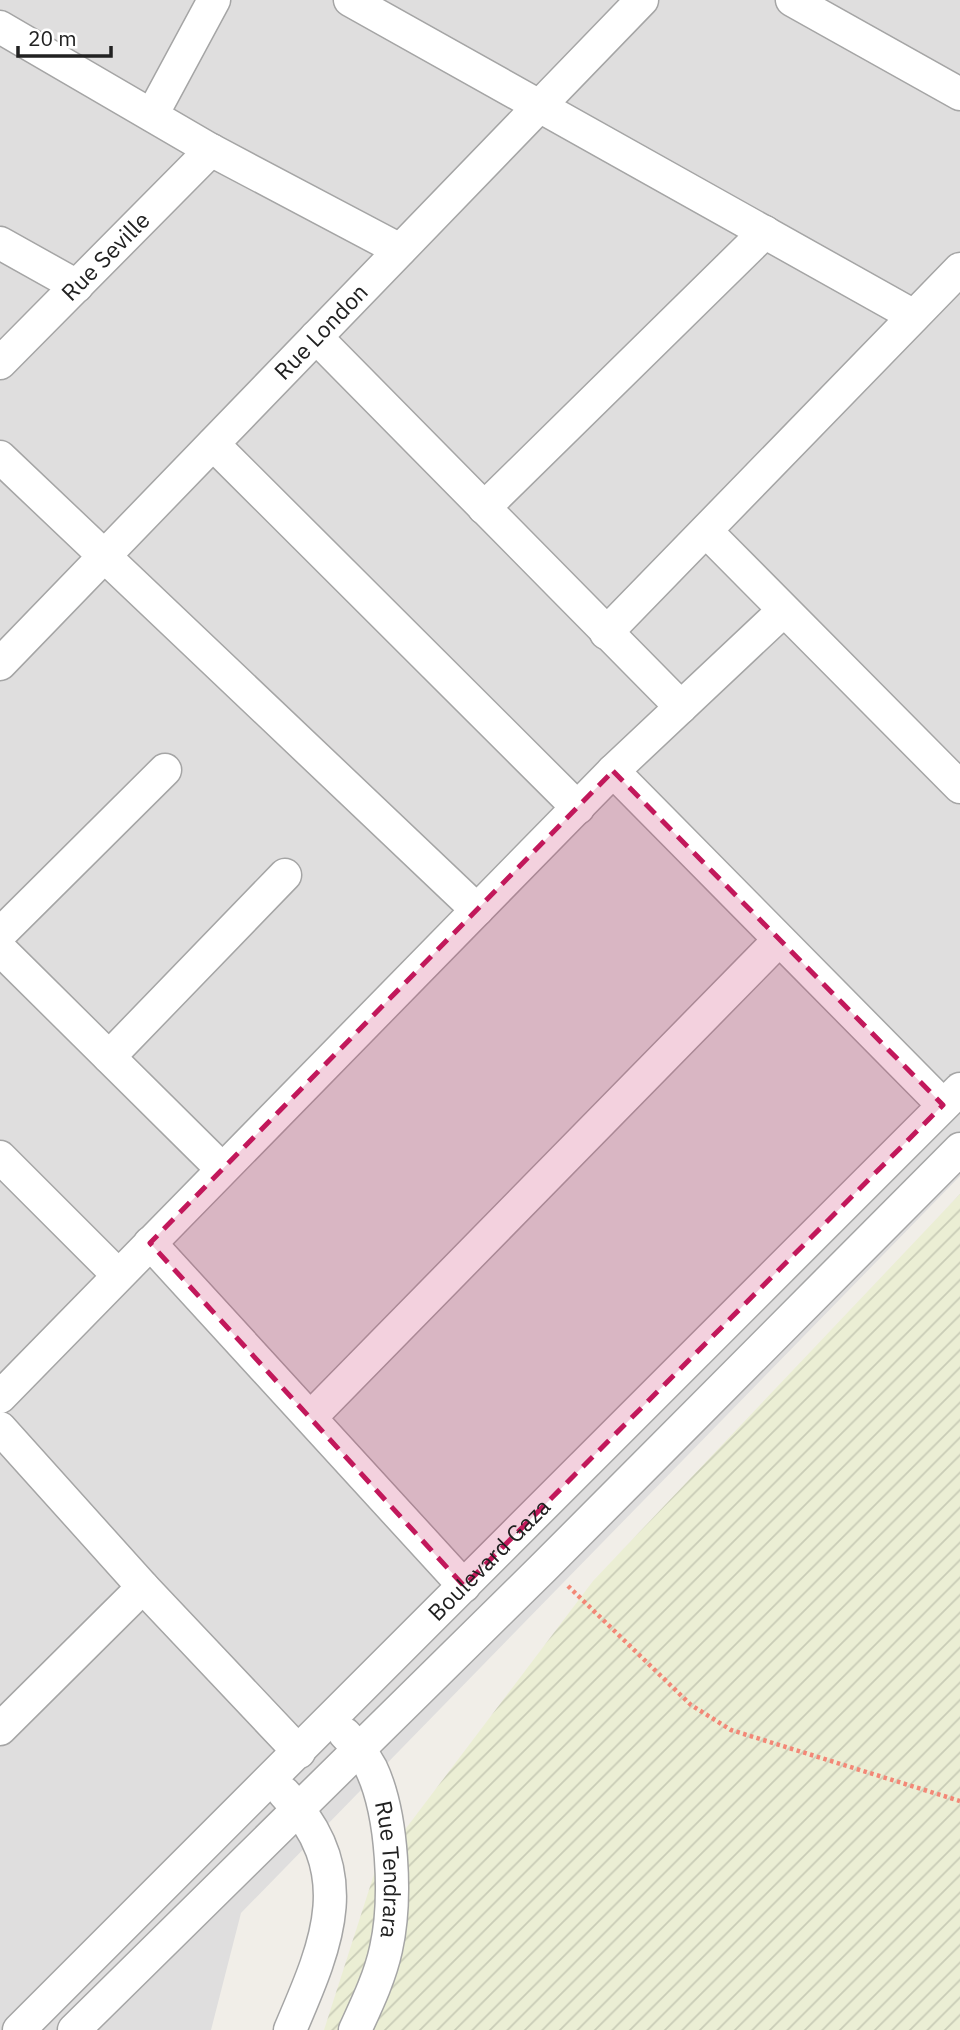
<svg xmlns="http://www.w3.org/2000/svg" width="960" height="2030" font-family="'IBM Plex Sans',sans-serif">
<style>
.residential{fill:#dfdede}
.farmland{fill:url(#farmland-furrows)}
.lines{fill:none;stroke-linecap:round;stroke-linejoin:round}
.minor-casing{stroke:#a5a5a5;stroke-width:35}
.path{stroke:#f38776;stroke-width:4.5;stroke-dasharray:3.5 3.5;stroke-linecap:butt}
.minor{stroke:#fff;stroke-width:32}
.marked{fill:#c2185b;fill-opacity:0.2;stroke:#c2185b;stroke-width:5;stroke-dasharray:14 9;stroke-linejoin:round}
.labels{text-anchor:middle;stroke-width:7;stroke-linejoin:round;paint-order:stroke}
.street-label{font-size:23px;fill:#212121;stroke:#fff}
</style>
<defs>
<pattern id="farmland-furrows" width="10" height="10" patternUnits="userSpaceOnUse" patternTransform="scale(1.75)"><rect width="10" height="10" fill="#ebeed4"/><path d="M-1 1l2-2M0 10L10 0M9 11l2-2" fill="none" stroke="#c9ccb6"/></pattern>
</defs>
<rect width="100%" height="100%" fill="#f1eee8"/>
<path class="residential" d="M0 0H960V1176L241 1913 211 2030H0Z"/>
<path class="farmland" d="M960 1194V2030H324L376 1868 593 1581Z"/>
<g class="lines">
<g class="minor-casing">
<g id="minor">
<path d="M350 0 914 316"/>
<path d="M792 0 960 94"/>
<path d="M0 27 211 150 400 250"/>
<path d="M152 115 214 0"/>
<path d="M0 243 77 286"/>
<path d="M316 337 681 707"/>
<path id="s1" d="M0 363 211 150"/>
<path d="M213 444 578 808"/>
<path d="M0 457 477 910"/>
<path d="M484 508 765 232"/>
<path d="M706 531 960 787"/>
<path d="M606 633 960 269"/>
<path id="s2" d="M0 664 642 0"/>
<path d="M613 771 943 1105"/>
<path d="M0 934 165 770"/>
<path d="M0 949 222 1169"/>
<path d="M109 1057 285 875"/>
<path d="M0 1157 118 1275"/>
<path d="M150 1243 464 1586"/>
<path d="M0 1397 613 771 783 611"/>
<path d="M311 1417 779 940"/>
<path d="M0 1428 143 1587 299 1752"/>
<path d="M0 1729 143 1587"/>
<path id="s3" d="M345 1734C355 1744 364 1755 371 1768 393 1814 397 1900 386 1949 380 1977 367 2004 355 2030"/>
<path d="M284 1793C360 1871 327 1944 290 2030"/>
<path id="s4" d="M19 2030 960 1089"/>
<path d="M74 2030 543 1568 960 1149"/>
</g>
</g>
<path class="path" d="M568 1586 691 1705 731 1730 960 1801"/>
<use href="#minor" class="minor"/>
</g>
<path class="marked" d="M613 771 943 1105 464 1586 150 1243Z"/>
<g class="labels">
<g class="street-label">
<text dy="8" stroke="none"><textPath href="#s1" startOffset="150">Rue Seville</textPath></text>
<text dy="8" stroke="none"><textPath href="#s2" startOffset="462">Rue London</textPath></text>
<text dy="8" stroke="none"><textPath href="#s4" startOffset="665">Boulevard Gaza</textPath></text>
<text dy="8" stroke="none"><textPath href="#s3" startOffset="147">Rue Tendrara</textPath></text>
</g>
</g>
<path d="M18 46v10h93v-10" fill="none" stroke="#212121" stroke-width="3.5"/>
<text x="28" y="46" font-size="21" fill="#212121" stroke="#ffffff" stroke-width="5" paint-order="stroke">20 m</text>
</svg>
